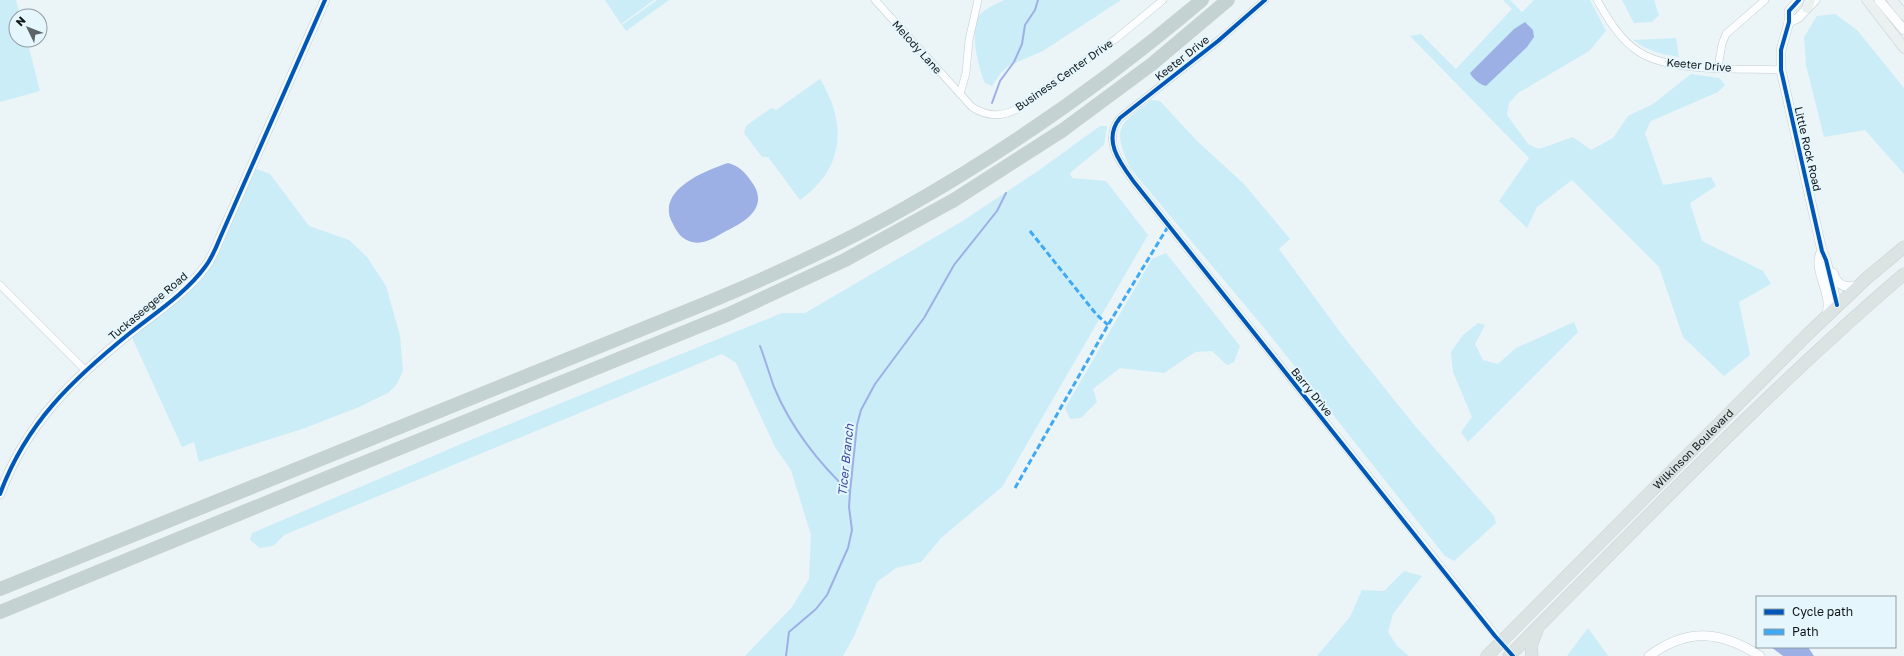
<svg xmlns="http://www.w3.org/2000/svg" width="1904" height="656" font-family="'Golos Text',sans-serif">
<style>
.green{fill:#cbedf8}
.water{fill:#9db0e6}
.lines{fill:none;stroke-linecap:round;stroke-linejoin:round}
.stream{stroke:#9db0e6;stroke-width:2}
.minor-casing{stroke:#c5cdcf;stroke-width:8}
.tertiary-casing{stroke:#c5cdcf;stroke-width:10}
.secondary-casing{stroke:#c5cdcf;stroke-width:11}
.primary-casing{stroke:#cdd1d2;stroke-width:13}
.motorway-casing{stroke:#cdd1d2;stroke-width:14}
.minor{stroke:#fcfdfe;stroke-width:7}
.tertiary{stroke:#fcfdfe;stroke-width:9}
.secondary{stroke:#ebf1f0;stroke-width:10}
.primary{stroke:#dbe4e3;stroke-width:12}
.motorway{stroke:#c5d2d2;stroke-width:13}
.quiet{stroke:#3fa9f5;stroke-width:3;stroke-dasharray:6 3;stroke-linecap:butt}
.cycleway-casing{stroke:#e5f7fd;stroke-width:6}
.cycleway{stroke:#0057b8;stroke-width:4}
.labels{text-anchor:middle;stroke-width:4;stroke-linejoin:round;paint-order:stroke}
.street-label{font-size:11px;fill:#111719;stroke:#e5f7fd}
.water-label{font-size:12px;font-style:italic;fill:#33459e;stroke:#e5f7fd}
</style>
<rect width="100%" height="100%" fill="#ebf4f7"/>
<g class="green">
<path d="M0 0H16L20 16H16V40H27L40 91 0 102Z"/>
<path d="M605 0H654L621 24Z"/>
<path d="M657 0H669L626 31 622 25Z"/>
<path d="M1004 0H1121L1043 51 1008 66 1000 74 992 86 985 83C978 68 970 32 978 17 983 9 996 4 1004 0Z"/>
<path d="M1503 0H1510L1522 12 1534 0H1590L1606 31 1589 51 1518 93 1509 103 1507 115 1528 144 1539 149 1573 137 1591 150 1613 138 1628 116 1653 104 1691 74 1719 78 1725 85 1718 92 1651 121 1645 133 1663 185 1711 177 1716 186 1690 203 1702 241 1763 271 1771 284 1739 302 1750 355 1724 376 1683 337 1659 267 1572 180 1537 207 1527 228 1499 201 1529 158 1410 36 1421 34 1456 69 1512 9Z"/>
<path d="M1622 0H1654L1659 15 1652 22 1634 23Z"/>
<path d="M1835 14 1857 30 1904 88V174L1865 130 1824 137 1806 65 1804 37 1817 16Z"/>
<path d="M1676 38 1679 57C1661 54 1648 51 1633 40Z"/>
<path d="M820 79C847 123 845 168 800 200L768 157H762L744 133 746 126 771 108 776 110Z"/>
<path d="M1151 100 1160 101 1196 140 1244 184 1290 239 1279 249 1343 336 1415 426 1494 516 1496 523 1454 561 1445 556 1265 329 1130 168C1112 127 1118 126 1151 100Z"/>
<path d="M1100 126H1107L1104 145 1070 173 1072 178 1106 181 1148 235 1002 487 941 538 921 562 896 568 877 582 854 636 843 656H745L792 607 809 579 811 535 791 470 775 447 736 363 722 354 284 535 273 546 260 548 250 540 252 533 473 439 782 313H805L961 222 1038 171Z"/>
<path d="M251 167 270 174 309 226 349 240 367 257 386 286 400 336 403 370 397 384 388 393 359 407 305 428 199 462 194 442 182 447 130 333 206 266Z"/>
<path d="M1166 253 1240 346 1234 362 1227 365 1212 351 1195 352 1164 373 1120 368 1093 389 1097 402 1081 418 1070 419 1065 408 1152 259Z"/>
<path d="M1574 322 1578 332 1468 442 1461 432 1472 417 1453 372 1451 352 1463 335 1478 323 1485 325 1475 344 1483 360 1498 364 1516 348Z"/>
<path d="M1404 571 1422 576 1393 614 1388 632 1397 646 1409 656H1317L1350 617 1362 590 1384 591Z"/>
<path d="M1588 628 1608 656H1567Z"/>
</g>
<g class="water">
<path d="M1525 22 1533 30 1534 37 1527 47 1486 86C1480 85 1472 78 1470 73L1514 29Z"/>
<path d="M728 163C739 166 744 171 751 181 770 206 747 221 726 231 715 237 705 245 692 242 683 240 677 233 673 224 654 191 704 171 728 163Z"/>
<path d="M1771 647H1808L1814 656H1783Z"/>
</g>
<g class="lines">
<g class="stream">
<path d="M992 103 1000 81 1014 62 1022 44 1025 25 1035 10 1038 0"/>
<path d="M760 346C765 359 769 373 774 387 790 426 819 464 850 492"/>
<path d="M786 656 789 632 816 609 827 595 848 548 852 530 849 507 850 492 857 425 861 410 875 384 924 318 954 265 997 211 1006 193"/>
</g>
<g class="minor-casing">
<g id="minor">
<path d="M875 0 972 107C988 117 1001 117 1017 109L1117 38 1163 0"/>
<path d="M1265 0 1218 41 1120 118C1102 140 1120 163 1134 182L1501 642"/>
<path d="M1597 0C1608 19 1620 40 1639 52 1671 73 1742 68 1781 70"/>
<path d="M1718 68 1722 44 1726 34 1765 0"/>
<path d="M960 94 966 73 969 40 978 0"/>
<path d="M0 285 85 370"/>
</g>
</g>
<g class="tertiary-casing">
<g id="tertiary">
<path d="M1799 0 1789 11V22L1781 50V70L1822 251 1826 260 1837 305"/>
<path d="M1879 0 1904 30"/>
<path d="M1789 22 1798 18 1815 0"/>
<path d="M1822 251C1810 268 1837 298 1825 317"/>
<path d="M1833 273C1837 286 1848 290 1860 284"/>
<path d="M0 494C26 423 73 379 130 333 155 313 186 293 205 267 212 258 216 248 220 238L325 0"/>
<path d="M1649 656C1688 627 1721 631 1760 656"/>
</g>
</g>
<g class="secondary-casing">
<g id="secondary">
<path d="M1867 0 1904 48"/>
<path d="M1892 0 1904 15"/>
<path d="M1807 8 1810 0"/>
</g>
</g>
<g class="primary-casing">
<g id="primary">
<path id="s1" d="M1487 656 1809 333 1867 278 1904 247"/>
<path d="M1509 656C1639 526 1765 393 1904 274"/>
<path d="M1532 656 1531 646 1537 630"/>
</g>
</g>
<g class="motorway-casing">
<g id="motorway">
<path d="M0 589 709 302C776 274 842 244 905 208 1011 148 1110 78 1202 0"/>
<path d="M0 612 319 481 729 314 845 260 954 200 1063 130 1152 64 1228 0"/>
</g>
</g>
<use href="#minor" class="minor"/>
<use href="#tertiary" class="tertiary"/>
<use href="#secondary" class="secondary"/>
<use href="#primary" class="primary"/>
<use href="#motorway" class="motorway"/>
<g class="quiet">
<path d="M1030 231 1096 314 1108 325"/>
<path d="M1015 488 1108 325 1169 225"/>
</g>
<g class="cycleway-casing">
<g id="cycleway">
<path d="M1265 0 1218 41 1120 118C1102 140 1120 163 1134 182L1495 636 1513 656"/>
<path d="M1799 0 1789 11V22L1781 50V70L1822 251 1826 260 1837 305"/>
<path d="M0 494C26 423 73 379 130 333 155 313 186 293 205 267 212 258 216 248 220 238L325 0"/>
</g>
</g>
<use href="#cycleway" class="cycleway"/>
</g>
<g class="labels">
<g class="street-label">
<text transform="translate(917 47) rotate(48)" y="4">Melody Lane</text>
<text transform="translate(1182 58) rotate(-38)" y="4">Keeter Drive</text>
<text transform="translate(1699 65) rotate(5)" y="4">Keeter Drive</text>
<text transform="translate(1064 75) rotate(-35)" y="4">Business Center Drive</text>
<text transform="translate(1808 149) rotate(77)" y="4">Little Rock Road</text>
<text transform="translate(148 306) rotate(-40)" y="4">Tuckaseegee Road</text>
<text transform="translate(1312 392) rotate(51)" y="4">Barry Drive</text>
<text dy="4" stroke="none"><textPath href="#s1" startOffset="292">Wilkinson Boulevard</textPath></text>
</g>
<g class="water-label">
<text transform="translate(846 460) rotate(-84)" y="4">Ticer Branch</text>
</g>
</g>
<rect x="1756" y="596" width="140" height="52" fill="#e5f7fd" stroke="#909da2"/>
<rect x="1764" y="609" width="20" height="6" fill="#0057b8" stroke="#909da2"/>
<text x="1792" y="616" font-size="12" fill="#111719">Cycle path</text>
<rect x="1764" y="629" width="20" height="6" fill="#3fa9f5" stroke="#909da2"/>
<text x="1792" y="636" font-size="12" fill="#111719">Path</text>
<g transform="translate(28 28) rotate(313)"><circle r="19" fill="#e5f7fd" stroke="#909da2"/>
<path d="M0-3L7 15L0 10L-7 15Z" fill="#5d6467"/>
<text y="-6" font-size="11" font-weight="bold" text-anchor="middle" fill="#111719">N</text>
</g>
</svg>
